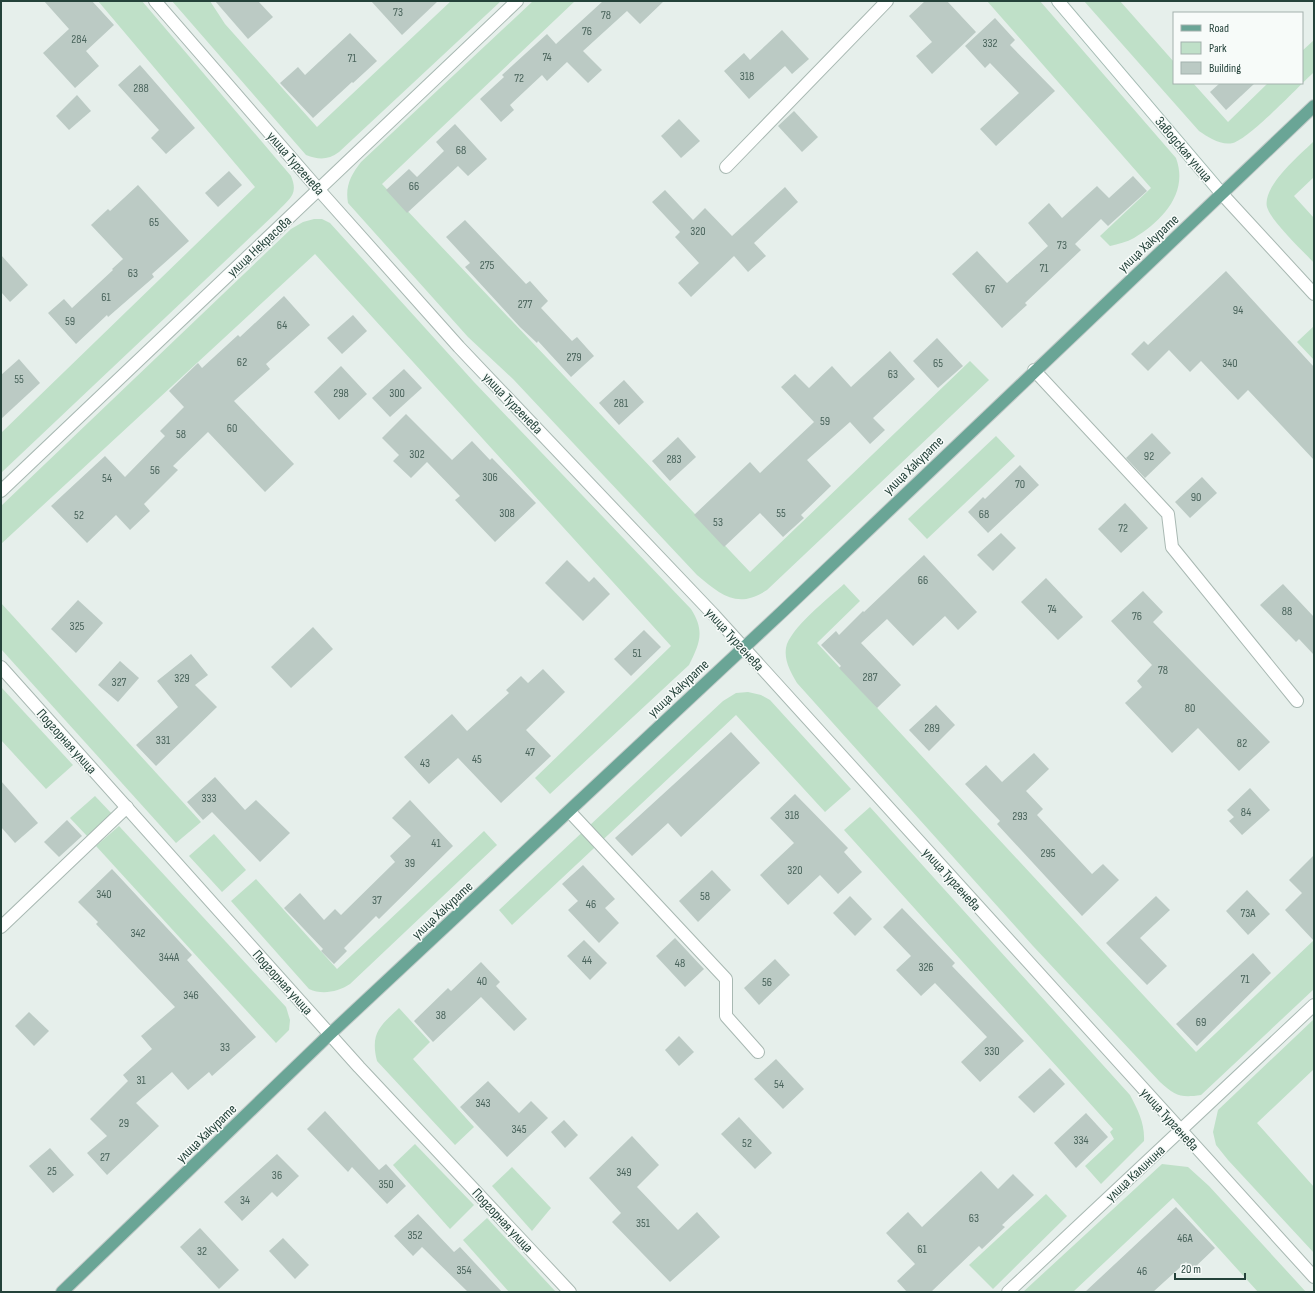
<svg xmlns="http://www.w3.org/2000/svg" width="1315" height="1293" font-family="'Sofia Sans Condensed',sans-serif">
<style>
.green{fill:#bfe0c8}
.building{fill:#bbcac4}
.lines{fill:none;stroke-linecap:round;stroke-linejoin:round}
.lane-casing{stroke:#a8b8b2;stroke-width:14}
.street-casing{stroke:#a8b8b2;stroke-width:14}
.secondary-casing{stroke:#a4bbb3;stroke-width:14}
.primary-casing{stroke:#c2cac8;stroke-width:14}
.lane{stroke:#fff;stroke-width:12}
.street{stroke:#fff;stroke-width:12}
.secondary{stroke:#fff;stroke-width:12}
.primary{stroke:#6aa596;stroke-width:12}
.labels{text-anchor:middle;stroke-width:3;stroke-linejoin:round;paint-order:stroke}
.number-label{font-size:12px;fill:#4a645c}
.street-label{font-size:14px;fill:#24423a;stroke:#f7fbf9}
</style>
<rect width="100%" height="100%" fill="#e6efeb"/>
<g class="green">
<path d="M98 1H142L291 176C299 195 289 199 277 212L1 473V433L255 187Z"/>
<path d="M172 1H210L225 24 317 127 451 1H501L339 152C328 160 319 160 306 155Z"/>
<path d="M533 1H575L382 184 750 572 970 361 989 380 767 590C737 610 720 594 697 575L513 379 468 337 348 203C345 186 351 175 361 162Z"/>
<path d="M987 1H1040L1176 158C1189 193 1162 221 1134 238 1127 242 1118 244 1110 246L1100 236 1151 188Z"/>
<path d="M1084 1H1120L1174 62V83H1193L1228 122 1268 83H1302V51L1314 40V72C1298 87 1250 138 1233 143 1221 146 1208 137 1199 131Z"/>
<path d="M1314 141V177L1294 196 1314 218V263C1303 251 1271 221 1267 207 1262 186 1301 154 1314 141Z"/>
<path d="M314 219H322L330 223 474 382 691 609C705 631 700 643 689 665L550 794 535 778 671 646 315 254 1 544V506L291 229 303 222Z"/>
<path d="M1314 326V360L1297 342Z"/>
<path d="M996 436 1015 456 927 539 908 519Z"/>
<path d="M844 584 860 601 817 643 1196 1052 1314 940V989L1201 1095C1181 1098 1175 1096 1160 1082L1033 946 797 683C791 673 784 661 786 648 789 629 830 597 844 584Z"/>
<path d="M1 603 201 822 176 843 1 649Z"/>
<path d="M1 687 73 765 46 789 1 740Z"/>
<path d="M748 692 761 695 770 700 851 789 825 812 736 715 512 925 499 910 723 701 736 693Z"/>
<path d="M95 796 113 815 87 836 70 818Z"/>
<path d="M870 807 1130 1095C1138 1110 1145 1124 1144 1141L1101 1184 1085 1166 1114 1139 1110 1132 1113 1129 844 830Z"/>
<path d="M119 826 286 1007 290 1020 289 1030 276 1043 96 846Z"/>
<path d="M484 831 497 845 350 984C338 992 322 995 309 989L231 901 256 879 337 969Z"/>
<path d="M214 834 246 870 222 892 189 856Z"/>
<path d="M399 1008 430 1042 413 1059 474 1127 455 1145 377 1061C370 1033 380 1026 399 1008Z"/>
<path d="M1314 1019V1069L1257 1123 1314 1187V1253L1228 1160 1216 1145 1213 1132 1218 1110Z"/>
<path d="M415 1144 474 1205 450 1229 393 1165Z"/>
<path d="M1162 1164 1188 1167 1209 1186 1306 1292H1258L1173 1198 1073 1292H1023Z"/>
<path d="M512 1167 551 1208 532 1231 492 1186Z"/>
<path d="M1046 1194 1067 1216 993 1289 969 1265Z"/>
<path d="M487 1218 556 1292H509L463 1240Z"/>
</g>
<g class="building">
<path d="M44 1H92L114 25 86 51 99 66 75 88 43 53 69 29Z"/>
<path d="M215 1H258L273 17 248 39Z"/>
<path d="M371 1H438L402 35Z"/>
<path d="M603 1H664L640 24 627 11 583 51 602 70 588 83 567 62 547 81 542 75 510 105 514 110 501 122 480 99 504 77 502 75 547 34 556 44Z"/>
<path d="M925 1H947L976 32 932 74 916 56 932 42 909 16Z"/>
<path d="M995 18 1015 40 1010 45 1055 91 996 146 980 129 1019 93 990 63 985 68 965 46Z"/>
<path d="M782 30 809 59 792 74 785 66 749 99 724 71 744 53 750 60Z"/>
<path d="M350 33 377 61 353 83 352 82 313 118 280 83 298 67 305 75Z"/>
<path d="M140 65 195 128 166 154 151 138 159 130 118 85Z"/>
<path d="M1220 83H1255L1226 110 1210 92Z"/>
<path d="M77 95 91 111 69 130 56 116Z"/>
<path d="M794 111 818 137 802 152 778 126Z"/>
<path d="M679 119 700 141 681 158 661 136Z"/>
<path d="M455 124 487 159 468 176 458 166 407 213 386 190 409 169 417 177 444 151 436 142Z"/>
<path d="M229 171 242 185 218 207 205 193Z"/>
<path d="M1133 176 1147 191 1108 226 1101 219 1075 244 1081 250 1025 303 1027 305 1002 328 952 274 977 251 1007 283 1048 246 1028 223 1049 203 1062 218 1097 186 1109 198Z"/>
<path d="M138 185 189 241 152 274 154 277 108 317 107 315 76 344 48 313 64 299 72 308 113 270 112 269 123 259 91 225 108 209 110 211Z"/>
<path d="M785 187 798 202 754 243 766 256 748 272 734 256 691 297 678 283 699 263 675 237 680 232 652 202 665 190 693 220 705 208 732 236Z"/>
<path d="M465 220 526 284 530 281 548 301 541 308 572 341 577 337 594 356 571 377 538 341 537 343 520 327 465 267 470 263 446 237Z"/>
<path d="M1 255 28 285 10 302 1 292Z"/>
<path d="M1226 271 1314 367V460L1248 390 1238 400 1201 361 1190 372 1169 350 1148 371 1131 354 1144 341 1148 345Z"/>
<path d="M284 296 310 325 266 364 270 369 234 401 294 464 265 492 208 432 173 466 178 470 144 504 150 511 130 530 116 515 87 543 51 506 105 456 125 477 165 436 160 431 184 407 169 391 198 363 202 368 238 335 240 337Z"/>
<path d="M353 315 367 331 342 354 327 338Z"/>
<path d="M937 338 963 366 938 388 913 361Z"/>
<path d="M890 351 915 379 873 418 885 430 870 444 850 422 807 460 831 486 801 515 804 518 783 537 760 513 724 547 694 515 750 462 760 473 814 422 781 387 795 374 809 388 832 366 851 387Z"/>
<path d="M19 359 40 383 1 419V375Z"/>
<path d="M341 366 367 394 339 420 314 392Z"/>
<path d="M404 369 422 388 390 417 372 398Z"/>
<path d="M624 380 644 402 619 425 599 403Z"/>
<path d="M406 414 452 460 472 441 490 460 492 458 536 503 495 542 455 500 460 496 427 462 411 478 393 461 399 455 382 438Z"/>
<path d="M1152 433 1171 453 1145 478 1126 458Z"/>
<path d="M678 437 696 457 670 481 652 461Z"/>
<path d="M1020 465 1039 485 988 533 968 512 983 497 985 499Z"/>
<path d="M1202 477 1217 493 1190 518 1175 502Z"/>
<path d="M1125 503 1148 528 1121 553 1098 529Z"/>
<path d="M1001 533 1016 548 993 571 977 555Z"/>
<path d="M924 555 977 612 958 630 945 616 913 646 887 619 861 643 901 685 877 708 839 668 841 666 821 645 836 631 839 635 863 611 864 612Z"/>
<path d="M567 560 589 582 594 577 610 594 583 621 545 583Z"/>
<path d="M1046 578 1083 617 1058 640 1021 602Z"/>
<path d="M1283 584 1314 617V655L1299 639 1296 642 1260 605Z"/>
<path d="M1143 591 1163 612 1153 622 1270 742 1239 771 1198 728 1172 753 1125 703 1142 687 1137 681 1152 665 1111 621Z"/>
<path d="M78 600 103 623 76 653 51 629Z"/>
<path d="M313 627 333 649 291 688 271 667Z"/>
<path d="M644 630 661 647 631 676 614 659Z"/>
<path d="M191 654 208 675 195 685 217 707 156 766 136 745 178 707 157 681Z"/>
<path d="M120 661 139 678 118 702 98 685Z"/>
<path d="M543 669 565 692 526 730 551 756 501 803 458 758 429 784 404 757 452 714 467 731 509 693 506 690 521 676 528 683Z"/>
<path d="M936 705 955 725 929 751 909 730Z"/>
<path d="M731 732 760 763 681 837 668 823 632 856 615 838Z"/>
<path d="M1034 753 1049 769 1026 791 1043 809 1037 815 1092 874 1103 864 1119 880 1082 916 997 824 1000 821 965 784 986 765 1002 782Z"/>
<path d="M215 777 245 810 256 800 290 833 260 862 212 812 203 820 187 802Z"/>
<path d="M1 781 38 823 15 843 1 827Z"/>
<path d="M1250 788 1270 810 1242 835 1229 821 1234 817 1227 810Z"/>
<path d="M795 794 848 848 844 852 862 872 838 894 820 875 788 905 760 875 794 843 770 818Z"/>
<path d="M410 800 453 846 379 919 376 916 344 948 347 951 334 964 321 951 323 949 284 908 300 893 324 920 335 909 341 915 395 862 390 856 411 836 392 818Z"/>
<path d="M67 820 82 836 59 857 44 842Z"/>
<path d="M1314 855V941L1285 910 1302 893 1289 880Z"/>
<path d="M583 865 615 899 605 908 619 923 599 943 568 910 578 901 562 884Z"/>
<path d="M112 869 192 955 187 960 256 1037 212 1076 209 1072 188 1090 172 1072 136 1103 159 1126 107 1175 87 1153 107 1136 90 1119 128 1081 123 1075 152 1049 141 1036 175 1007 96 924 98 922 78 902Z"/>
<path d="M712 870 731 890 698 922 679 901Z"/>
<path d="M1247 890 1270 914 1248 935 1226 911Z"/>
<path d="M850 896 872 919 855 936 833 913Z"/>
<path d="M1156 896 1170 910 1140 938 1167 966 1147 985 1106 943Z"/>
<path d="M902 908 955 963 952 966 1024 1041 980 1082 961 1062 987 1037 935 983 921 996 896 970 911 956 883 927Z"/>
<path d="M675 938 704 969 685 987 656 956Z"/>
<path d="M584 940 607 963 590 980 567 956Z"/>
<path d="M1253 953 1271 973 1197 1046 1176 1024Z"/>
<path d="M775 959 790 975 759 1005 744 988Z"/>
<path d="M481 962 500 982 496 986 527 1019 514 1031 481 997 433 1042 414 1021 448 988 451 991Z"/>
<path d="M29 1012 49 1031 34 1046 15 1026Z"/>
<path d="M679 1036 694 1052 679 1066 665 1050Z"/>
<path d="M776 1059 804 1089 783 1109 754 1079Z"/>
<path d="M1050 1068 1065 1084 1034 1113 1018 1097Z"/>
<path d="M488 1081 519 1113 531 1101 548 1118 507 1157 460 1107Z"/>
<path d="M325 1111 379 1170 386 1164 406 1186 387 1204 352 1167 348 1172 307 1129Z"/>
<path d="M1086 1113 1108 1137 1076 1168 1054 1143Z"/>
<path d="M739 1117 772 1153 755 1169 721 1134Z"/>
<path d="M564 1120 578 1135 565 1148 551 1132Z"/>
<path d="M632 1136 659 1165 637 1187 678 1230 697 1212 720 1237 670 1282 612 1222 621 1213 589 1178Z"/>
<path d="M50 1148 74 1175 53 1193 29 1166Z"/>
<path d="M277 1154 299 1176 277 1197 272 1192 242 1221 224 1202Z"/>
<path d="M981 1171 998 1189 1013 1174 1034 1195 1002 1225 1005 1227 982 1249 979 1246 931 1292H907L897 1281 915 1264 886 1233 908 1212 922 1227Z"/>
<path d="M1176 1207 1215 1248 1193 1269 1186 1262 1153 1292H1085Z"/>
<path d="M418 1214 454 1252 460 1247 502 1292H468L422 1247 413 1256 394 1236Z"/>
<path d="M200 1228 239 1270 219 1289 180 1247Z"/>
<path d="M283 1238 309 1265 295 1279 269 1251Z"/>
</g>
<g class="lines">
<g class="lane-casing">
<g id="lane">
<path d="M726 167 887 1"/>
<path d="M1034 370 1168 514 1172 547 1297 701"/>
<path d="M570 812 726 979V1016L758 1052"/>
<path d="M1 927 127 807"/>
</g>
</g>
<g class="street-casing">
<g id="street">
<path d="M155 1 319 190 459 347 713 614 1314 1277"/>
<path d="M1222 194 1314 294"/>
<path d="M1 491 517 1"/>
<path d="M1 667 359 1067 570 1292"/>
<path d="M1008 1292 1314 1005"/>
</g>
</g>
<g class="secondary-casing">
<path id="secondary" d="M1058 1 1222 194"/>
</g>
<g class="primary-casing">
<path id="primary" d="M62 1292 330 1034 783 611 1314 106"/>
</g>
<use href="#lane" class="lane"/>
<use href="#street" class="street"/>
<use href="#secondary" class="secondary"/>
<use href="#primary" class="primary"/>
</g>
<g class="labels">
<g class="number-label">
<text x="398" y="16">73</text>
<text x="606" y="19">78</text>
<text x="587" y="35">76</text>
<text x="79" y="43">284</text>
<text x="990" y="47">332</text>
<text x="547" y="61">74</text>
<text x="352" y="62">71</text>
<text x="747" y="80">318</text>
<text x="519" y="82">72</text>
<text x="141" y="92">288</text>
<text x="461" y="154">68</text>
<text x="414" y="190">66</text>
<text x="154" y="226">65</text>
<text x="698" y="235">320</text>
<text x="1062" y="249">73</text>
<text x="487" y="269">275</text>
<text x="1044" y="272">71</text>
<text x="133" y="277">63</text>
<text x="990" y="293">67</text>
<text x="106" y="301">61</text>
<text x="525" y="308">277</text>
<text x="1238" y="314">94</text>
<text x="70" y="325">59</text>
<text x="282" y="329">64</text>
<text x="574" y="361">279</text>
<text x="242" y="366">62</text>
<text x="938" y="367">65</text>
<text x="1230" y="367">340</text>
<text x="893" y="378">63</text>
<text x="19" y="383">55</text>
<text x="341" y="397">298</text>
<text x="397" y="397">300</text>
<text x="621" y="407">281</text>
<text x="825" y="425">59</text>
<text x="232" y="432">60</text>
<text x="181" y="438">58</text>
<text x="417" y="458">302</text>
<text x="1149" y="460">92</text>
<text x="674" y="463">283</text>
<text x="155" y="474">56</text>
<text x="490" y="481">306</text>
<text x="107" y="482">54</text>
<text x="1020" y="488">70</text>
<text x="1196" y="501">90</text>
<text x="507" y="517">308</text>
<text x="781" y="517">55</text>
<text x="984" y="518">68</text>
<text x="79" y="519">52</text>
<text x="718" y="526">53</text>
<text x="1123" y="532">72</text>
<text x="923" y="584">66</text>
<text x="1052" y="613">74</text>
<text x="1287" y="615">88</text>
<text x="1137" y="620">76</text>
<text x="77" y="630">325</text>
<text x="637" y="657">51</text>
<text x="1163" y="674">78</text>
<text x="870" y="681">287</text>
<text x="182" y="682">329</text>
<text x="119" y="686">327</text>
<text x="1190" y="712">80</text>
<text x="932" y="732">289</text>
<text x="163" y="744">331</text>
<text x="1242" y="747">82</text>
<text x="530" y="756">47</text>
<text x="477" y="763">45</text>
<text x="425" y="767">43</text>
<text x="209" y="802">333</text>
<text x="1246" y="816">84</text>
<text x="792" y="819">318</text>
<text x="1020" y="820">293</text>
<text x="436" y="847">41</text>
<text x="1048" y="857">295</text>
<text x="410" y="867">39</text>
<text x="795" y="874">320</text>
<text x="104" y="898">340</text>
<text x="705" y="900">58</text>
<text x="377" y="904">37</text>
<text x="591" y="908">46</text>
<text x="1248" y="917">73А</text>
<text x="138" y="937">342</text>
<text x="169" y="961">344А</text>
<text x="587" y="964">44</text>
<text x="680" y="967">48</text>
<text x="926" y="971">326</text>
<text x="1245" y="983">71</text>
<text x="482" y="985">40</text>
<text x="767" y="986">56</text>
<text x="191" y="999">346</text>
<text x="441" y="1019">38</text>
<text x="1201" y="1026">69</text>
<text x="225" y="1051">33</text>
<text x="992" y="1055">330</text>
<text x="141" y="1084">31</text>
<text x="779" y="1088">54</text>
<text x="483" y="1107">343</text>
<text x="124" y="1127">29</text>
<text x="519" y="1133">345</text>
<text x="1081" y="1144">334</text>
<text x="747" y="1147">52</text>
<text x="105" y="1161">27</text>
<text x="52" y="1175">25</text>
<text x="624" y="1176">349</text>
<text x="277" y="1179">36</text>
<text x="386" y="1188">350</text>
<text x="245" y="1204">34</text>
<text x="974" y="1222">63</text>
<text x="643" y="1227">351</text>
<text x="415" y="1239">352</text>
<text x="1185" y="1242">46А</text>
<text x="922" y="1253">61</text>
<text x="202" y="1255">32</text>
<text x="464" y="1274">354</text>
<text x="1142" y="1275">46</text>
</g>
<g class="street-label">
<text transform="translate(1184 149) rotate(50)" y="5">Заводская улица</text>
<text transform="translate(296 163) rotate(49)" y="5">улица Тургенева</text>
<text transform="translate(1148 243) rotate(-43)" y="5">улица Хакурате</text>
<text transform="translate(259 246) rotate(-43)" y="5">улица Некрасова</text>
<text transform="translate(513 403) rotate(46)" y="5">улица Тургенева</text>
<text transform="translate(913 465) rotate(-44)" y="5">улица Хакурате</text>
<text transform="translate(735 639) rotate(48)" y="5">улица Тургенева</text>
<text transform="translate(678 688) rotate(-43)" y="5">улица Хакурате</text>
<text transform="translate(67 741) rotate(48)" y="5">Подгорная улица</text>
<text transform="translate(952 879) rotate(48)" y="5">улица Тургенева</text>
<text transform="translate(442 910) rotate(-43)" y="5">улица Хакурате</text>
<text transform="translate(283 982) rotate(48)" y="5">Подгорная улица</text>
<text transform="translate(1170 1119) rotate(48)" y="5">улица Тургенева</text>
<text transform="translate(206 1133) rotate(-44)" y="5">улица Хакурате</text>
<text transform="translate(1135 1173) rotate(-43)" y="5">улица Калинина</text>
<text transform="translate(503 1220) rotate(47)" y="5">Подгорная улица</text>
</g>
</g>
<rect width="1315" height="1293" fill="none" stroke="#24423a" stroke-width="4"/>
<rect x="1173" y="12" width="130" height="72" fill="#f7fbf9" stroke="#a3b1ad"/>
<rect x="1181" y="25" width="20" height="6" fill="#6aa596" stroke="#a3b1ad"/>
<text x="1209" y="32" font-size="12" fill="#24423a">Road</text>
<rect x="1181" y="42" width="20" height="12" fill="#bfe0c8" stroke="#a3b1ad"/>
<text x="1209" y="52" font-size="12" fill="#24423a">Park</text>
<rect x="1181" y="62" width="20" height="12" fill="#bbcac4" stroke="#a3b1ad"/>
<text x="1209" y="72" font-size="12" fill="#24423a">Building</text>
<path d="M1175 1273v6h70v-6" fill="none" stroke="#24423a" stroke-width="2"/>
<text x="1181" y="1273" font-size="12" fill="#24423a" stroke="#f7fbf9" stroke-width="3" paint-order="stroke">20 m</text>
</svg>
